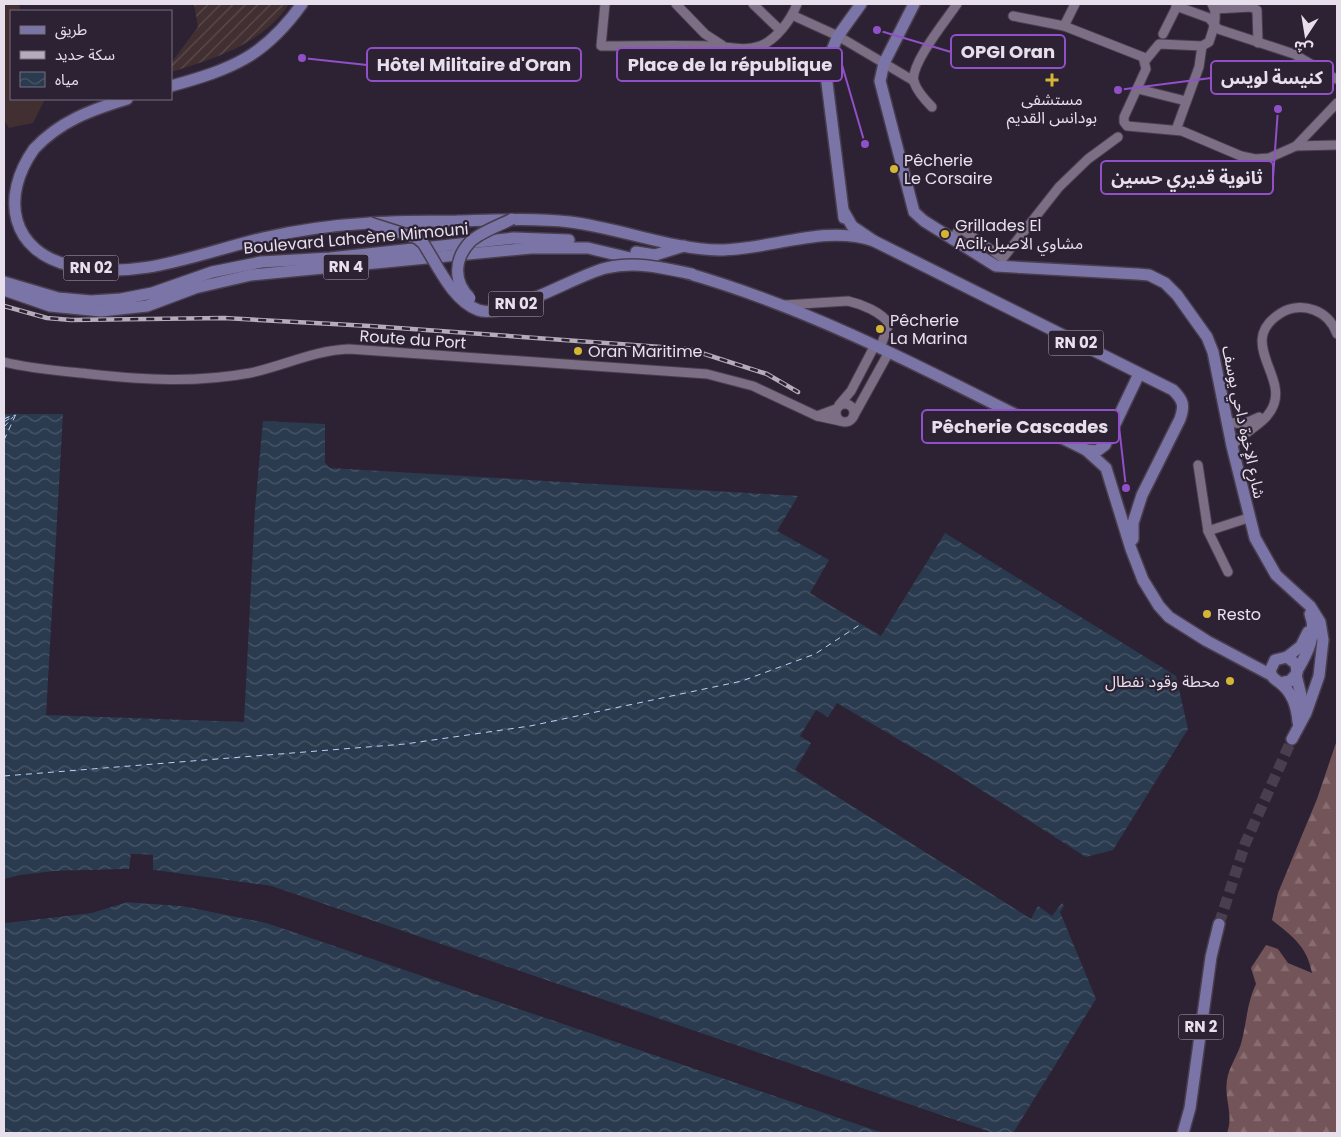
<svg xmlns="http://www.w3.org/2000/svg" width="1341" height="1137" font-family="Poppins,'Noto Sans Arabic',sans-serif">
<style>
.forest{fill:url(#forest-firs)}
.garden{fill:url(#garden-furrows)}
.pitch{fill:#412f31}
.water{fill:url(#water-waves)}
.pier{fill:#2d2234}
.lines{fill:none;stroke-linecap:round;stroke-linejoin:round}
.ferry{stroke:#b9d3f7;stroke-width:1;stroke-dasharray:6 5;stroke-linecap:butt}
.major-tunnel{stroke:#493e50;stroke-width:11;stroke-dasharray:11 5.5;stroke-linecap:butt}
.minor-casing{stroke:#483e4d;stroke-width:11}
.major-casing{stroke:#483e4d;stroke-width:14}
.minor{stroke:#7c6e84;stroke-width:9}
.major{stroke:#7b74a6;stroke-width:11}
.rail-casing{stroke:#b4acba;stroke-width:4.5}
.rail{stroke:#2d2234;stroke-width:2.5;stroke-dasharray:8;stroke-linecap:butt}
.major-bridge-casing{stroke:#483e4d;stroke-width:14;stroke-linecap:butt}
.major-bridge{stroke:#7b74a6;stroke-width:11}
.poi-dot{fill:#d4b635;stroke:#2d2234;stroke-width:2}
.labels{text-anchor:middle;stroke-width:4.5;stroke-linejoin:round;paint-order:stroke}
.shield{fill:#2d2234;stroke:#afa7b5;stroke-width:1}
.shield-label{font-size:15px;font-weight:bold;fill:#e7e0ec}
.poi-label{font-size:16px;fill:#e7e0ec;stroke:#2d2234;text-anchor:start}
.street-label{font-size:16px;fill:#e7e0ec;stroke:#2d2234}
.leader{fill:none;stroke:#9150c8;stroke-width:2}
.callout-dot{fill:#9150c8;stroke:#2d2234;stroke-width:2}
.callout{fill:#2d2234;stroke:#9150c8;stroke-width:2}
.callout-label{font-size:18px;text-anchor:middle;font-weight:bold;fill:#e7e0ec}
</style>
<defs>
<pattern id="forest-firs" width="22" height="20" patternUnits="userSpaceOnUse" patternTransform="scale(1.25)"><rect width="22" height="20" fill="#735458"/><path d="M5 1l3.5 6h-7zM16 11l3.5 6h-7z" fill="#876c70"/></pattern>
<pattern id="garden-furrows" width="10" height="10" patternUnits="userSpaceOnUse" patternTransform="scale(1.25)"><rect width="10" height="10" fill="#412f31"/><path d="M-1 1l2-2M0 10L10 0M9 11l2-2" fill="none" stroke="#5c4d4f"/></pattern>
<pattern id="water-waves" width="16" height="10" patternUnits="userSpaceOnUse" patternTransform="scale(1.25)"><rect width="16" height="10" fill="#2b3b4f"/><path d="M0 5q4-4 8 0t8 0" fill="none" stroke="#4a5768"/></pattern>
</defs>
<rect width="100%" height="100%" fill="#2d2234"/>
<path class="forest" d="M1337 740V1133H1227C1234 1114 1224 1100 1227 1080 1229 1066 1239 1054 1242 1040 1247 1020 1247 1003 1256 984L1251 968 1266 945 1278 949 1288 963 1312 973C1307 946 1292 936 1272 920L1278 893 1317 799Z"/>
<path class="garden" d="M194 4H289C264 43 214 59 171 72V63L198 27Z"/>
<path class="pitch" d="M4 4H19L21 11H11V99H45L33 123 9 128 4 120Z"/>
<g class="water">
<path d="M4 414H63L46 715 244 722 255 509 263 421 325 424V463L330 468 798 496 777 531 829 560 810 593 881 636 945 533 1176 676 1188 729 1113 850 1086 857 950 770 837 703 828 717 816 710 800 736 811 743 795 770 1031 919 1038 906 1052 916 1062 903 1064 906 1060 912 1096 999 1013 1133H993L271 886 153 870V855L132 854 130 869 55 871 4 879Z"/>
<path d="M127 902 183 906 267 923 883 1133H4V923L91 913Z"/>
</g>
<g class="pier">
<path d="M131 854 153 855V870L271 886 993 1133H985L270 888 152 872 151 857H134L130 871 55 874 4 881V879L20 875 55 871 129 869Z"/>
<path d="M127 900 184 903 268 921 886 1133 267 923 183 906 127 902 91 913 4 923V921L91 911Z"/>
</g>
<g class="lines">
<g class="ferry">
<path d="M4 419 13 415"/>
<path d="M4 422 15 415"/>
<path d="M4 427 13 417"/>
<path d="M4 440 16 414"/>
<path d="M4 776 405 744 530 726 742 681 815 654 861 624"/>
</g>
<path class="major-tunnel" d="M1219 924 1245 844 1292 739"/>
<g class="minor-casing">
<g id="minor">
<path d="M605 4 601 46C638 46 674 45 710 46 726 46 744 52 760 46 776 40 791 20 797 4"/>
<path d="M676 4 705 34 722 45"/>
<path d="M753 4 780 30"/>
<path d="M1176 6 1209 18 1218 29 1294 54 1336 79"/>
<path d="M1215 9 1251 7 1257 10 1258 43"/>
<path d="M792 15 838 36 914 81"/>
<path d="M1013 16 1064 26 1143 57 1146 69 1124 117V122L1127 126 1182 131 1241 156 1255 159 1269 158 1296 146 1337 145"/>
<path d="M1064 26 1075 4"/>
<path d="M1163 34 1178 4"/>
<path d="M1145 61 1159 44 1202 46 1209 42C1213 30 1219 15 1212 4"/>
<path d="M1138 89 1186 101"/>
<path d="M932 107C925 100 917 91 914 82 909 65 947 19 957 4"/>
<path d="M1176 130 1199 67 1202 46"/>
<path d="M1296 146 1337 103"/>
<path d="M952 240 960 228 1003 258 1059 187 1088 159 1118 137"/>
<path d="M784 305 848 301C861 304 882 312 889 324L880 348"/>
<path d="M4 362C32 369 61 371 90 374 144 380 196 383 250 373 283 366 315 350 349 349L707 374 753 386 817 416"/>
<circle cx="845" cy="413" r="9"/>
<path d="M839 405 851 391 875 345"/>
<path d="M836 409 817 416 840 421"/>
<path d="M853 417 889 352"/>
<path d="M1227 422 1243 424 1259 417"/>
<path d="M1232 446C1245 430 1267 424 1274 404 1285 374 1237 340 1281 313 1290 307 1303 306 1314 310 1325 314 1333 323 1337 334"/>
<path d="M1198 465 1208 531 1228 572"/>
<path d="M1208 531 1248 518"/>
</g>
</g>
<g class="major-casing">
<g id="major">
<path d="M914 4 884 63 880 81 914 212 924 221 996 266 1137 274 1149 275 1165 283 1177 295 1207 337 1213 352 1232 446 1255 538 1276 575 1310 606 1320 622 1323 640 1319 676 1306 713 1292 739"/>
<path d="M171 86C232 69 264 57 302 4"/>
<path d="M127 99C91 110 60 121 34 149 0 197 10 252 72 266 138 281 200 253 263 238 298 230 335 225 370 223 399 221 428 221 457 221 495 220 533 218 570 222 619 228 671 249 719 250 770 250 825 224 874 241"/>
<path d="M844 212 852 226 874 241 1173 390C1183 400 1185 405 1180 419L1142 495 1133 523V539"/>
<path d="M844 218 825 67 838 36 861 4"/>
<path d="M636 252 655 255 684 246"/>
<path d="M683 272C825 312 954 385 1086 450L1106 468 1131 549 1143 580 1159 606 1169 617 1207 641 1271 675"/>
<path d="M4 282 58 298 91 301 121 299 152 293 212 272 261 262 330 258 514 238 569 240"/>
<path d="M4 290 50 306 101 311 147 306 195 288 251 275 531 248H588L655 264"/>
<path d="M1086 450 1097 451 1105 445 1139 374"/>
<path d="M1287 657 1301 646 1308 632"/>
<path d="M1297 671C1307 654 1318 634 1310 614"/>
<path d="M1296 675 1301 695 1300 713"/>
<path d="M1280 683 1290 681 1297 673 1296 664 1287 657 1275 660 1270 671C1272 678 1275 679 1280 683 1292 692 1297 708 1298 722"/>
<path d="M1183 1133 1190 1108 1211 957 1219 924"/>
</g>
</g>
<use href="#minor" class="minor"/>
<use href="#major" class="major"/>
<g class="rail-casing">
<path id="rail" d="M4 306 47 318 71 320 224 318 370 326 689 349 767 374 798 392"/>
</g>
<use href="#rail" class="rail"/>
<g class="major-bridge-casing">
<g id="major-bridge">
<path d="M370 223 417 238 423 243C438 266 452 300 478 310 504 320 576 275 606 268 636 261 663 268 692 274"/>
<path d="M470 298C453 282 454 259 470 242 480 232 499 226 512 219"/>
</g>
</g>
<use href="#major-bridge" class="major-bridge"/>
</g>
<g class="poi-dot">
<path d="M1049.5 72.5h5v5h5v5h-5v5h-5v-5h-5v-5h5z"/>
<circle cx="894" cy="169" r="5"/>
<circle cx="945" cy="234" r="5"/>
<circle cx="880" cy="329" r="5"/>
<circle cx="578" cy="351" r="5"/>
<circle cx="1207" cy="614" r="5"/>
<circle cx="1230" cy="681" r="5"/>
</g>
<g class="labels">
<g class="shield">
<rect x="323.5" y="254.5" width="45" height="25" rx="4"/>
<rect x="63.5" y="255.5" width="55" height="25" rx="4"/>
<rect x="488.5" y="291.5" width="55" height="25" rx="4"/>
<rect x="1048.5" y="330.5" width="55" height="25" rx="4"/>
<rect x="1178.5" y="1014.5" width="45" height="25" rx="4"/>
</g>
<g class="shield-label">
<text x="346" y="272">RN 4</text>
<text x="91" y="273">RN 02</text>
<text x="516" y="309">RN 02</text>
<text x="1076" y="348">RN 02</text>
<text x="1201" y="1032">RN 2</text>
</g>
<g class="poi-label">
<text x="1052" y="105" text-anchor="middle">مستشفى<tspan x="1052" dy="18">بودانس القديم</tspan></text>
<text x="904" y="166">Pêcherie<tspan x="904" dy="18">Le Corsaire</tspan></text>
<text x="955" y="231">Grillades El<tspan x="955" dy="18">Acil;مشاوي الاصيل</tspan></text>
<text x="890" y="326">Pêcherie<tspan x="890" dy="18">La Marina</tspan></text>
<text x="588" y="357">Oran Maritime</text>
<text x="1217" y="620">Resto</text>
<text x="1220" y="687" text-anchor="end">محطة وقود نفطال</text>
</g>
<g class="street-label">
<text transform="translate(356 238) rotate(-5)" y="6">Boulevard Lahcène Mimouni</text>
<text transform="translate(413 339) rotate(4)" y="6">Route du Port</text>
<text transform="translate(1244 422) rotate(78)" y="6">شارع الإخوة داحي يوسف</text>
</g>
</g>
<path class="leader" d="M877 30L951 52M302 58L367 65M865 144L842 65M1118 90L1211 78M1278 109L1273 178M1126 488L1119 426"/>
<g class="callout-dot">
<circle cx="877" cy="30" r="5"/>
<circle cx="302" cy="58" r="5"/>
<circle cx="865" cy="144" r="5"/>
<circle cx="1118" cy="90" r="5"/>
<circle cx="1278" cy="109" r="5"/>
<circle cx="1126" cy="488" r="5"/>
</g>
<g class="callout">
<rect x="951" y="35" width="114" height="33" rx="5"/>
<rect x="367" y="48" width="214" height="33" rx="5"/>
<rect x="617" y="48" width="225" height="33" rx="5"/>
<rect x="1211" y="61" width="122" height="33" rx="5"/>
<rect x="1101" y="161" width="172" height="33" rx="5"/>
<rect x="922" y="410" width="197" height="33" rx="5"/>
</g>
<g class="callout-label">
<text x="1008" y="58">OPGI Oran</text>
<text x="474" y="71">Hôtel Militaire d'Oran</text>
<text x="730" y="71">Place de la république</text>
<text x="1272" y="84">كنيسة لويس</text>
<text x="1187" y="184">ثانوية قديري حسين</text>
<text x="1020" y="433">Pêcherie Cascades</text>
</g>
<rect width="1341" height="1137" fill="none" stroke="#e7e0ec" stroke-width="10"/>
<rect x="10" y="10" width="162" height="90" fill="#2d2234" stroke="#776e7e"/>
<rect x="20" y="26" width="25" height="8" fill="#7b74a6" stroke="#776e7e"/>
<text x="55" y="35" font-size="15" fill="#e7e0ec">طريق</text>
<rect x="20" y="51" width="25" height="8" fill="#b4acba" stroke="#776e7e"/>
<text x="55" y="60" font-size="15" fill="#e7e0ec">سكة حديد</text>
<rect x="20" y="72" width="25" height="15" fill="url(#water-waves)" stroke="#776e7e"/>
<text x="55" y="85" font-size="15" fill="#e7e0ec">مياه</text>
<g transform="translate(1306 35) rotate(192)" stroke="#2d2234" stroke-width="4" paint-order="stroke">
<path d="M0-4L9 19L0 12L-9 19Z" fill="#e7e0ec"/>
<text y="-8" font-size="14" font-weight="bold" text-anchor="middle" fill="#e7e0ec">ش</text>
</g>
</svg>
